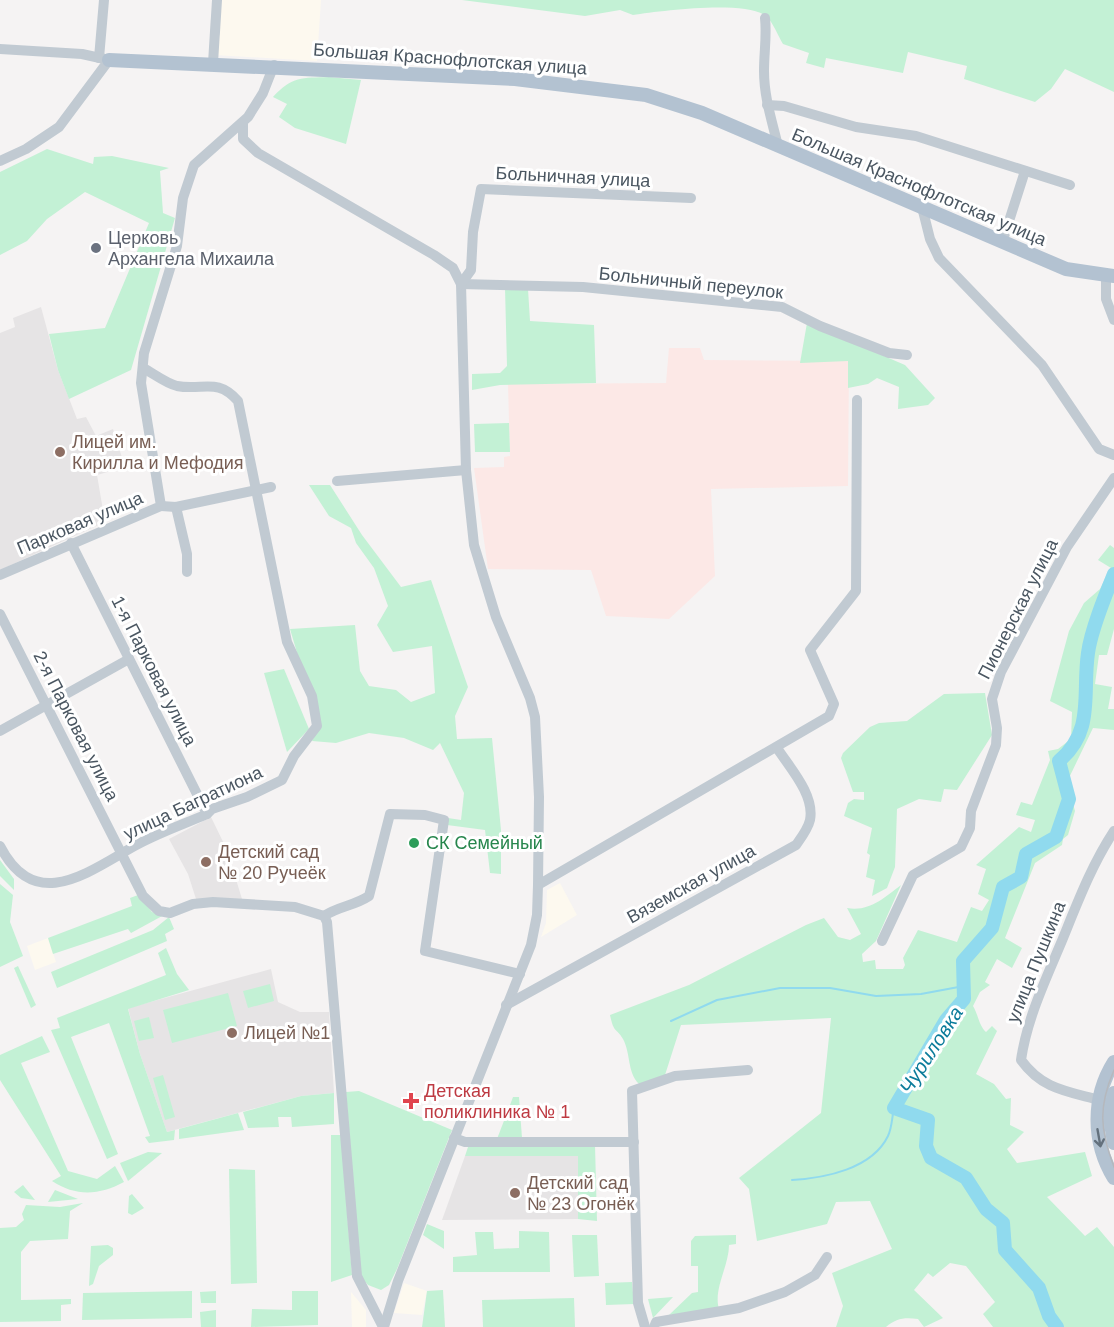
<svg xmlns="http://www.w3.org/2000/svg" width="1114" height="1327" font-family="Helvetica,sans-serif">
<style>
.commercial{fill:#fdf9ef}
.education{fill:#e6e4e5}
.medical{fill:#fce8e6}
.green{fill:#c3f1d5}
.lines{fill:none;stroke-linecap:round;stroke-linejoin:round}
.stream{stroke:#90daee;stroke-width:2}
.river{stroke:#90daee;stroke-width:14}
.minor{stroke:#c1cad2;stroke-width:10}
.major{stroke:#b3c2d1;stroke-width:14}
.tram{stroke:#b5b8bd;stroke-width:1.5}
.oneway{stroke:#64717d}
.worship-dot{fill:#6b7280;stroke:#fff;stroke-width:2}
.education-dot{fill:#8d6e63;stroke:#fff;stroke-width:2}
.leisure-dot{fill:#2e9e5b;stroke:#fff;stroke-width:2}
.health-dot{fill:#e0444e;stroke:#fff;stroke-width:2}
.labels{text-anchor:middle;stroke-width:6;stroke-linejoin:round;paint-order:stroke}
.street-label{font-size:18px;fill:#4a5661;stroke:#fff}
.worship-label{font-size:18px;fill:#5b616d;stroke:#fff;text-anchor:start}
.education-label{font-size:18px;fill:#785e54;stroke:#fff;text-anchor:start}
.leisure-label{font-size:18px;fill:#27864d;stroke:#fff;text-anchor:start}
.health-label{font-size:18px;fill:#be3a42;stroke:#fff;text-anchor:start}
.water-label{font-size:20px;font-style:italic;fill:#0c7c9b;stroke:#fff}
</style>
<rect width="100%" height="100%" fill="#f5f3f3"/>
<g class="commercial">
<path d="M219 0H321L317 61 214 55Z"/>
<path d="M560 883 577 915 541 937 546 923 547 890Z"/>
<path d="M48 938 56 962 35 970 27 946Z"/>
<path d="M404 1283 427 1291 422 1315 394 1313Z"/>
<path d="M351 1292 366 1310V1327H352Z"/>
</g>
<g class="education">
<path d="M41 307 58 370 77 419 86 417 96 436 113 429 125 467 97 475 105 522 0 570V333L15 327 13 318Z"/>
<path d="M211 817 227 850 242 899H196L188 874 169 839Z"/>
<path d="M271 969 278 1002 300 1012H329L334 1093 301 1096 167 1132 140 1054 128 1008Z"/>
<path d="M465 1156H578V1219L442 1220Z"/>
</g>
<path class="medical" d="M669 348H700L704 360 849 361 848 486 711 489 715 576 669 619 606 616 591 570 488 569 474 468 504 467V457L510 456 508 384 666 383Z"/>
<g class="green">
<path d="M462 0H1114V92L1065 69 1051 89 1035 102 964 79 967 66 908 52 903 73 826 58 824 68 806 63 809 53 783 44C778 36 773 22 766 16 744 0 661 11 633 15L620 10 585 16Z"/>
<path d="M329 77 361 80 346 144 295 128 279 117 287 104 273 97C292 76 302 78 329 77Z"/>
<path d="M47 149 93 164 94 157 112 156 169 168 160 171 163 213 175 218 131 370 69 399 58 370 49 334 105 328 149 223 85 192 47 219 27 241 0 255V172Z"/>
<path d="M505 288 528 289 530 321 594 325 596 383 500 385 472 390V374L500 373 507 366Z"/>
<path d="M807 323 905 365 935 398 928 405 898 409 899 387 877 378 868 384 848 388V361L800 363Z"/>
<path d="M509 423 510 452H475L474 424Z"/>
<path d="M309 485H330L362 535 401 587 431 580 468 687 455 716 457 739 492 738 501 830V874L490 873 485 830 447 825 448 818 461 820 464 793 440 743 433 750 404 738 369 733 336 743 312 741 319 727 290 629 355 625 360 671 369 686 396 690 411 702 435 693 432 646 393 652 377 625 388 606 374 568 356 543 351 528 329 516Z"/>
<path d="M1110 545 1114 548V629L1107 655H1099L1095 684 1112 687 1108 709H1114V730L1093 728 1067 782 1075 811 1068 835 1063 839 1062 845 1035 863 1005 938 1022 948 1012 968 997 959 985 982 990 985 980 992 973 1006C978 1014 979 1026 986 1032L992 1026 997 1031 976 1074 994 1084 1006 1099 1011 1098 1010 1125 1024 1132 1007 1149 1017 1163 1085 1152 1092 1176 1047 1197 1085 1236 1097 1227 1114 1247V1327H993L983 1314 995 1302 966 1266 950 1263 933 1277 928 1273 914 1290 943 1318 924 1327 918 1319C905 1317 896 1318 886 1327H836L843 1306 832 1273 892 1249 870 1201 836 1202 827 1224 757 1241 749 1189 739 1178 821 1113 831 1018 681 1025 665 1075 639 1084C627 1072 631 1054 623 1039 616 1027 614 1034 610 1015L689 985 806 925 824 918 838 937 850 940 861 934 847 908C869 912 884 898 901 885L876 941 862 954 863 962 875 960 876 969H903L905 965 903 958 918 930 957 942 971 907 982 911 989 900 978 894 986 869 976 865 1019 827 1031 832 1035 820 1016 815 1021 802 1032 805 1050 760 1048 751 1058 749 1071 739 1072 712 1050 701 1069 631 1084 603 1100 589 1111 568 1098 560Z"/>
<path d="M284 669 309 729 287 752 264 673Z"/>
<path d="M985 693 992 735 957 790 944 789 941 802 919 799 897 809 895 867 887 888 872 896 875 880 866 877 870 855 867 853 872 828 844 816 848 803 854 799 864 800V792H853L841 758 843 753 870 727 879 723 907 721 944 694Z"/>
<path d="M0 860 14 879V890L0 876Z"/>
<path d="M0 884 13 895 10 922 23 956 0 967Z"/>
<path d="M138 895 152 912 164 915 131 933 128 929 53 954 48 938 132 906 130 898Z"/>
<path d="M169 917 174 929 165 934 167 941 57 988 51 972 153 930Z"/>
<path d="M166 948 177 974 189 990 128 1009 140 1054 167 1132 175 1130 174 1140 149 1143 145 1137 150 1136 109 1023 71 1037 118 1154 107 1159 51 1030 60 1028 57 1018 166 975 158 953Z"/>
<path d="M18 966 36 1005 31 1008 14 968Z"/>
<path d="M270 984 274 1001 248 1008 243 991Z"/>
<path d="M228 993 237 1026 172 1043 163 1010Z"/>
<path d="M149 1017 154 1038 139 1041 134 1021Z"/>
<path d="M42 1036 50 1052 21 1063 68 1171 97 1179 115 1166 124 1182C100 1195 76 1197 52 1181L61 1176 0 1080V1055Z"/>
<path d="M163 1075 175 1117 165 1120 153 1078Z"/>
<path d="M359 1091 452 1130 397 1269 389 1285 381 1290 368 1285 361 1277 346 1092Z"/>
<path d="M334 1093V1124L292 1127 291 1117H278L279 1127 248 1128 243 1112 301 1096Z"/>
<path d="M513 1097H519L522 1138 497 1139Z"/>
<path d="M238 1113 244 1130 179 1139V1129Z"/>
<path d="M331 1135H341L352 1275 331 1282Z"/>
<path d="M595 1145 597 1221 578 1219V1156H465L468 1147Z"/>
<path d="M148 1152 162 1153 128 1181 120 1163Z"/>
<path d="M229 1169 255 1170 257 1283 231 1284Z"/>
<path d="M23 1185 35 1200 21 1198 14 1192Z"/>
<path d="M55 1190 78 1199 48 1202Z"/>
<path d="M132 1194 144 1208 132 1215 128 1213 129 1196Z"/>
<path d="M83 1203 70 1211 68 1239 30 1241 21 1252V1300L71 1299V1304L61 1305V1321L0 1322V1228L16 1227 24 1220 22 1214 26 1205 60 1207Z"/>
<path d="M427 1224 444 1231V1249L423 1235Z"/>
<path d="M519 1231 549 1232 550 1272H453V1257L477 1255 475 1232H493L494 1249 519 1248Z"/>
<path d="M572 1235H597L599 1276 574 1277Z"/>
<path d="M736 1235V1244L729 1245C729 1266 713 1289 719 1309L669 1315 692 1293 698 1292V1266H691V1241L695 1236Z"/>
<path d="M108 1245 113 1248V1255L99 1266 93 1284 89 1286 91 1246Z"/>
<path d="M632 1282 634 1304 606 1305 605 1283Z"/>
<path d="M443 1290 445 1327H422L427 1291Z"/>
<path d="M192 1291V1318L82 1320 83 1293Z"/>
<path d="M216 1291V1303H201L200 1292Z"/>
<path d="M292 1291H318V1325L251 1327 252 1309 292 1310Z"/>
<path d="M673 1297 653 1318 648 1299Z"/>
<path d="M574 1298 575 1327H483L482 1300Z"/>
<path d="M216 1310V1327H201L200 1312Z"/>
</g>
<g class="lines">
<g class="stream">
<path d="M671 1021 717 1000 780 988H830L876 996 921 994 964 986"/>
<path d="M792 1180C825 1178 872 1169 888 1136 892 1128 892 1117 894 1108"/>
</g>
<path class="river" d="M1057 1327 1049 1316 1039 1288 1005 1250 1003 1223 986 1209 966 1178 931 1158 926 1146 928 1120 894 1108 946 1020 964 999 963 961 992 928 1003 887 1021 877 1026 854 1056 837 1069 799 1059 761C1095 731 1082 694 1088 653 1091 630 1105 596 1114 574"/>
<g class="minor">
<path d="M765 18C767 36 764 52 764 71 764 97 772 121 778 146"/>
<path d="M0 49 82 54 109 60 59 127 26 149 0 161"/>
<path d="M99 58 104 0"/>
<path d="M213 63 217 0"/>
<path d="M767 105 784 106 856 127 916 136 1070 185"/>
<path d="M243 123V139L258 153 434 255 453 268 461 284 466 470 474 545 496 617 530 698 535 717 539 797 538 885 537 915 531 945 398 1281 384 1327"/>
<path d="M922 207 930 239 939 258 1042 365 1099 449 1114 455"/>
<path d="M1002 243 1025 171"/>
<path d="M1106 276V299L1114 320"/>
<path d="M461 284 583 287 782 307 820 326 889 353 907 355"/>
<path d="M461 284 471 270 473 232 481 189 691 198"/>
<path d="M337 481 466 470"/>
<path d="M161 506 176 507 271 487"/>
<path d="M176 507 187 554V572"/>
<path d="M71 543 207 814"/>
<path d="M0 575 161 506 141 383 144 353 177 246 183 198 194 165 248 117 263 93 274 65"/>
<path d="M0 614 143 896 159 911 170 913 193 904 213 902 295 907 324 916 327 922 357 1276 383 1327"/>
<path d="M0 731 129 659"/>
<path d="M0 846C34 912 84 875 131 848 155 834 182 825 207 814L212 809 247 797 282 780 294 756 317 726 312 696 287 642 238 401C217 377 203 391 177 386 165 383 153 373 143 368"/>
<path d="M538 885 829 716 834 704 810 650 856 591 857 400"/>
<path d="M324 916C339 906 354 906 369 896L390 814 425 815 444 820 425 951 520 974"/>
<path d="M882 941 913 875 961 847 970 828 971 811 996 745 997 728 992 699 1001 672 1067 547 1114 478"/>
<path d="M506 1005 796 845C801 838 808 829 810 820 815 795 790 768 777 748"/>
<path d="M1099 1100C1066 1091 1042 1089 1021 1060 1027 1019 1045 981 1061 943 1077 904 1091 866 1114 831"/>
<path d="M454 1138 465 1142H634"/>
<path d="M645 1327 638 1303 632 1091 675 1076 748 1070"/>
<path d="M654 1327 656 1322 739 1308 785 1292 815 1275 827 1257"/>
</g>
<g class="major">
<path d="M109 60 515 79 646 95 702 113 1066 269 1114 276"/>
<path d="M1114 1062C1092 1097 1092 1142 1114 1178"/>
<path d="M1114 1093 1110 1117 1114 1143"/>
</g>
<path class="tram" d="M1114 1070C1098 1107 1100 1130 1114 1167"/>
</g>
<defs><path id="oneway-shaft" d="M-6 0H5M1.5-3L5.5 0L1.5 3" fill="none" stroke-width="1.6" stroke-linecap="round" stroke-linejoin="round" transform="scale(1.5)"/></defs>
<use class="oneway" href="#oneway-shaft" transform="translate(1099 1138) rotate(80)"/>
<circle class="worship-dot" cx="96" cy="248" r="6"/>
<g class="education-dot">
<circle cx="60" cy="452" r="6"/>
<circle cx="206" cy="862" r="6"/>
<circle cx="232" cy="1033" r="6"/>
<circle cx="515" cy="1193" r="6"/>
</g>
<circle class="leisure-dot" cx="414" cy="843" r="6"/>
<path class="health-dot" d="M408 1092h6v6h6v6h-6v6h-6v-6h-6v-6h6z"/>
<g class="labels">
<g class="street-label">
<text transform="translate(450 59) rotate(4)" y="6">Большая Краснофлотская улица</text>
<text transform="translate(573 177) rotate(3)" y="6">Больничная улица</text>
<text transform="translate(919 187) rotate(23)" y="6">Большая Краснофлотская улица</text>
<text transform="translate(691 283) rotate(6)" y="6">Больничный переулок</text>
<text transform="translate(80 523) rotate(-23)" y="6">Парковая улица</text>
<text transform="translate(1018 609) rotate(-63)" y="6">Пионерская улица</text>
<text transform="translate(154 671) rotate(63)" y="6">1-я Парковая улица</text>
<text transform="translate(76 726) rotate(63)" y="6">2-я Парковая улица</text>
<text transform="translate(193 803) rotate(-25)" y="6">улица Багратиона</text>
<text transform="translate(691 884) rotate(-29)" y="6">Вяземская улица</text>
<text transform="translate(1036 962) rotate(-68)" y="6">улица Пушкина</text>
</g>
<g class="worship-label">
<text x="108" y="244">Церковь<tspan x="108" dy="21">Архангела Михаила</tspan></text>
</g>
<g class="education-label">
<text x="72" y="448">Лицей им.<tspan x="72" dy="21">Кирилла и Мефодия</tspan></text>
<text x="218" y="858">Детский сад<tspan x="218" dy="21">№ 20 Ручеёк</tspan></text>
<text x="244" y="1039">Лицей №1</text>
<text x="527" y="1189">Детский сад<tspan x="527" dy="21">№ 23 Огонёк</tspan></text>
</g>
<g class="leisure-label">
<text x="426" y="849">СК Семейный</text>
</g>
<g class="health-label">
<text x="424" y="1097">Детская<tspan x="424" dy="21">поликлиника № 1</tspan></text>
</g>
<g class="water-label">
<text transform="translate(931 1050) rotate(-57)" y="7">Чуриловка</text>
</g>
</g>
</svg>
